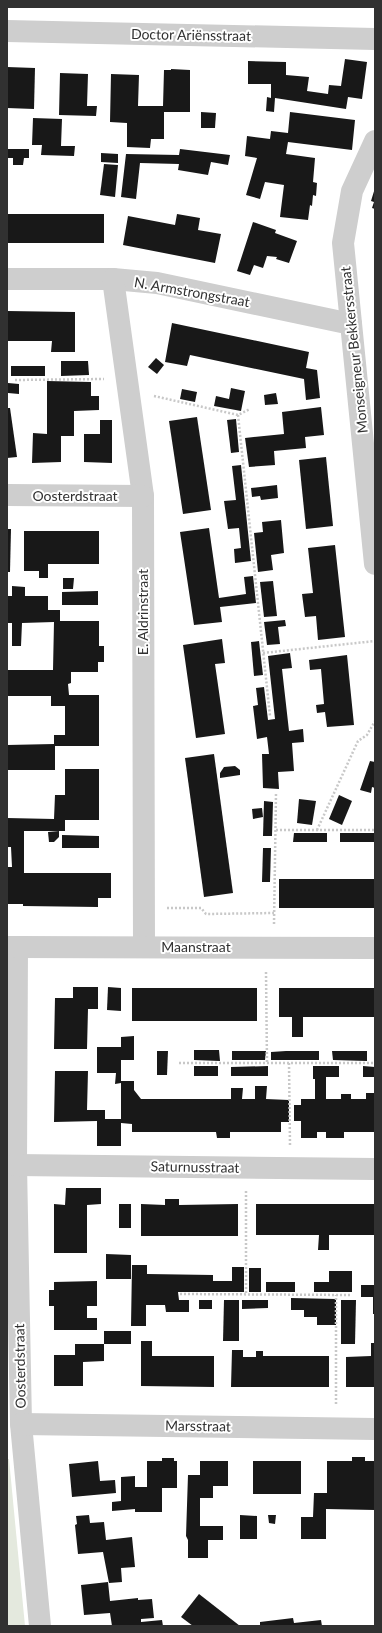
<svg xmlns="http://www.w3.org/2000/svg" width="382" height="1633" font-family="Lato,sans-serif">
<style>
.green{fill:#e4e9de}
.building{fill:#181818}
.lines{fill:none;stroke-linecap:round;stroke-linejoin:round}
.path{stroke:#c8c8c8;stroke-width:2.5;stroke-dasharray:2 2;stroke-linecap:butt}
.minor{stroke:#cecece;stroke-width:22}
.labels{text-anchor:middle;stroke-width:4;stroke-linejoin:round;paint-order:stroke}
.street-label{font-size:14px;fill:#313131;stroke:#fff}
</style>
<rect width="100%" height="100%" fill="#fff"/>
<path class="green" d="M7 1459H9L25 1626H7Z"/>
<g class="building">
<path d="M345 59 367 62 362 99 348 97 346 109 275 98 274 112 266 111 267 97 271 98V84H248V61L286 62V75L309 77 307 91 328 94 329 85 341 86Z"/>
<path d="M7 67 35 68 34 109 7 108Z"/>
<path d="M171 69 190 70V112H164V139H151L150 148 127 147V123L110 122 111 74 139 75 138 106H163L164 70H171Z"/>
<path d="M60 73 88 74 87 106H97L96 116 59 115Z"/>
<path d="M201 112 216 113 215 128H201Z"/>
<path d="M290 112 355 120 352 150 288 142 286 154 315 158 313 182 317 183 316 196 313 195 312 206 310 205 308 220 280 217 284 185 265 182 260 199 246 195 257 158 245 156 247 136 270 139 271 131 288 133Z"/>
<path d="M33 118 62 119 61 146H75L74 156 41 155 42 145H32Z"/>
<path d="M7 149H29V158H24L23 165H13V158H7Z"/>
<path d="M180 149 230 155 228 165 211 162 208 175 178 170 179 164 140 163 136 199 121 197 126 154 179 155Z"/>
<path d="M101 153 118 154V163L101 162Z"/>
<path d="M104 164 118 165 115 197 100 195Z"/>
<path d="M375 188V209L372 208 374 202 371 201Z"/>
<rect x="7" y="214" width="97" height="29"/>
<path d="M177 214 200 218 198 230 221 234 215 263 123 245 128 216 175 225Z"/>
<path d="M253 222 276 230 275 233 297 241 289 263 276 259 277 257 267 256 263 268 254 265 250 275 237 271Z"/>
<path d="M7 311 75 312V352H51L52 341H7Z"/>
<path d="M172 323 309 352 306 368 317 370 320 398 306 400 304 379 190 355 187 366 165 362Z"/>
<path d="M156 358 164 365 157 374 148 367Z"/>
<path d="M61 361H88L89 375 61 376Z"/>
<rect x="11" y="366" width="34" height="10"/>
<path d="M47 381 91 382V396H99V410L74 411V436H61V462L32 463 33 433 47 434Z"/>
<path d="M8 383 19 384V394L8 393Z"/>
<path d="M231 388 245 391 241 411 214 406 216 396 229 399Z"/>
<path d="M182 389 197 392 195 402 180 399Z"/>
<path d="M276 393 278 404 265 405 264 395Z"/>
<path d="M321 407 324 435 305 437 306 448 274 451 275 465 249 467 245 438 284 434 282 412Z"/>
<path d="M7 408H10L17 457 7 458Z"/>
<path d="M197 417 211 510 183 514 169 421Z"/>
<path d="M236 419 239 452 231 453 227 420Z"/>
<path d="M100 420H112V463L84 462V434H100Z"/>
<path d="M326 457 333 526 306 529 299 460Z"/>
<path d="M241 465 251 561 235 563 234 549 241 548 239 528 228 529 224 501 236 500 232 466Z"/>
<path d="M277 485 278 498 261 500 260 496 252 497 251 488Z"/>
<path d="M281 520 284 553 271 555 273 570 258 572 254 533 263 532 262 522Z"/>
<path d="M209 528 219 598 246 594 244 577 253 576 256 603 220 607 222 622 194 625 180 532Z"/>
<path d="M7 529H11L10 572H7Z"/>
<path d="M24 531H99V564H48V578H39V571H24Z"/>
<path d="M335 545 345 637 318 640 316 616 305 617 302 594 313 593 308 548Z"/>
<path d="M63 578H74L73 589H63Z"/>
<path d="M273 581 277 616 264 617 260 582Z"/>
<path d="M12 586 25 587V596H48V610H60V621H99V646H104V662H98V672H71V683L68 684 69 695H99V746H55V770H7V745L54 744V735H65V706H51V696H7V670H53L54 622 22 623 21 646H12V623H7V596H12Z"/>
<path d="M98 591V605H62V592Z"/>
<path d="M285 620 286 626 278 627 280 644 267 645 264 622Z"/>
<path d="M222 639 225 663 215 664 225 734 196 738 183 645Z"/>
<path d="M259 641 263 675 254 676 251 642Z"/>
<path d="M290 653 292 668 282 669 289 731 303 729 304 742 292 743 294 771 278 772 279 789 263 788 262 754H269L267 737 257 739 253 706 258 705 256 688 264 687 268 720 275 719 268 656Z"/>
<path d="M347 655 354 725 327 727 325 712 317 713 316 705 324 704 321 669 310 670 309 660Z"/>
<path d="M214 754 233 893 204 897 185 758Z"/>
<path d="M370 761 375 762V788L372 787 371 793 360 790Z"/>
<path d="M235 766 240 770V775L220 778V773L224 767Z"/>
<path d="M65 769H99V820H65V831H24V873H111V898H98V907L23 906V904H7V867H12L11 847H7V818L54 819 55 795H65Z"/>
<path d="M339 795 352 801 342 825 329 819Z"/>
<path d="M299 799 316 801 312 825 297 823Z"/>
<path d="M264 801 273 802 272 836H263Z"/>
<path d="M262 808 263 817 253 819 252 809Z"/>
<path d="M59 831V837L54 842H49L48 832Z"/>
<path d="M294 833H327V842H293Z"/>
<path d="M340 833H375L374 842H340Z"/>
<path d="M62 835 99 836V848H62Z"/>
<path d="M263 848H271L270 882H262Z"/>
<rect x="279" y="879" width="96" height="29"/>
<path d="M73 987H98V1009H88L87 1049H54L55 998H73Z"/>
<path d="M108 987 121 988V1011L107 1010Z"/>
<rect x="132" y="988" width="125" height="33"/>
<path d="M279 988H375V1017H303V1037H292V1017H279Z"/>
<path d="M134 1036V1060H121V1081H134V1090L141 1099H231V1088H243L242 1099H255V1086H267L266 1099 289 1100V1122H281V1132H230V1138H217L216 1132H132V1124L121 1123V1146H97V1121L54 1122 55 1071H88L87 1110H105V1119H121V1083L115 1084 116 1073H97V1047H121V1037Z"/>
<path d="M194 1050H219L220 1061 194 1060Z"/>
<path d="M157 1051H168L167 1075H157Z"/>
<path d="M232 1051H266L265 1060H232Z"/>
<path d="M286 1051H319V1060H271V1052Z"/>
<path d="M332 1051H367V1061L333 1060Z"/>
<rect x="194" y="1066" width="24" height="10"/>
<path d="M268 1066V1076H231V1067Z"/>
<path d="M313 1066H339V1077H326V1099H341V1094H351V1099H366V1093H375V1132H344V1138H326V1132H317V1138H301V1121H294V1105H301V1099H315V1079H313Z"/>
<path d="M363 1066 375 1067V1077H363Z"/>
<path d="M66 1188H101V1204L87 1205V1253H54V1204L65 1205Z"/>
<path d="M165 1199H179V1205L238 1204V1236H141V1204L165 1205Z"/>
<rect x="119" y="1204" width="12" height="24"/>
<path d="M256 1204H375V1235H329V1250H318L319 1235H256Z"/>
<path d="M106 1254 131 1255V1279H106Z"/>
<path d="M132 1265H147V1274L213 1275V1281H232V1267H244V1292H178L179 1300H189V1312H166L165 1305H146V1326H131Z"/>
<rect x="249" y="1268" width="12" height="24"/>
<path d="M329 1271H352V1292H314V1282H329Z"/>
<path d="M97 1281V1306H87V1318H97V1330H54V1306H49V1290H54V1282Z"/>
<rect x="266" y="1282" width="29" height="10"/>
<path d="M361 1285H375V1314H373V1297H361Z"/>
<path d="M291 1298 336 1299V1325H317V1317H304V1310H291Z"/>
<rect x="199" y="1300" width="13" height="9"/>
<path d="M224 1300H239V1341H223Z"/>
<path d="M242 1300H268V1308L242 1309Z"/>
<path d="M341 1300H356L355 1344H341Z"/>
<rect x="104" y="1331" width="27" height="13"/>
<path d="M141 1341H152V1356H214V1387L141 1386Z"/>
<path d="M371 1343H375V1387H346V1357L371 1356Z"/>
<path d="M75 1344H104V1361L83 1362V1386H54V1355H75Z"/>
<path d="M232 1350H243V1357H256V1351H263V1356H329V1387H231Z"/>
<path d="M352 1457H365V1461H375V1510L326 1509V1539H301V1517H313L314 1493H327V1461H352Z"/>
<path d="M162 1458H174V1461H177V1488H162V1512H135V1509L112 1511V1502L121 1501V1477L135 1476V1487H147V1461H162Z"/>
<path d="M98 1461 100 1481 115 1480 116 1493 72 1497 69 1464Z"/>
<path d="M200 1461H228V1486H213V1498H200V1526H223V1540H208V1558H188V1540L186 1536 188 1475H200Z"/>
<rect x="253" y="1461" width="48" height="33"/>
<path d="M89 1515 90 1523 104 1522 106 1540 132 1537 135 1567 121 1568 122 1582 109 1583 103 1552 78 1554 75 1525 77 1524 76 1516Z"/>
<path d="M240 1515 257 1516V1539H240Z"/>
<path d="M268 1515H276L275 1524 269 1523Z"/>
<path d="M108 1582 110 1601 138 1598V1600L152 1599 154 1618 141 1619V1622L162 1620 163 1626H112L110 1613 84 1615 81 1585Z"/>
<path d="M199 1594 240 1626H193L181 1617Z"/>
<path d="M293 1618 294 1623 321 1620 322 1626H260V1622Z"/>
</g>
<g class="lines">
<g class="path">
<path d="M15 380 104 379"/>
<path d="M154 396 238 415 250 409"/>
<path d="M238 415 270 716"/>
<path d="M263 653 375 641"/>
<path d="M276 830H375"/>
<path d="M317 830 358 741 367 735 375 721"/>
<path d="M167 908H201L206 914 274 913"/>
<path d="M274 924 276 793"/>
<path d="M266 972 267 1063"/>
<path d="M179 1063H375"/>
<path d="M289 1063 290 1145"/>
<path d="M246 1191V1295"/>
<path d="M180 1294 351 1295"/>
<path d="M336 1404V1295"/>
</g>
<g class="minor">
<path d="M7 31 375 39"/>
<path d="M375 141 352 191 343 243 375 564"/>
<path d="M7 279H113L157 283 351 324"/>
<path d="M113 279 143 496 144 947"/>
<path d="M7 495 143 496"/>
<path d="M7 947H17L16 1165 21 1424 40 1626"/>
<path d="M17 947 375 948"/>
<path d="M16 1165 375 1169"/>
<path d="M21 1424 375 1429"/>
</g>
</g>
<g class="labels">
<g class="street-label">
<text transform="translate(191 35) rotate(1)" y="5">Doctor Ariënsstraat</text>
<text transform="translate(192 292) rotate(10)" y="5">N. Armstrongstraat</text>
<text transform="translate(354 350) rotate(-96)" y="5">Monseigneur Bekkersstraat</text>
<text x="75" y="501">Oosterdstraat</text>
<text transform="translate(143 612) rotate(-90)" y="5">E. Aldrinstraat</text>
<text x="196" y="952">Maanstraat</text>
<text transform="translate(195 1167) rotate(1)" y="5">Saturnusstraat</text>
<text transform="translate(20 1366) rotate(-91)" y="5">Oosterdstraat</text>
<text transform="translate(198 1426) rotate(1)" y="5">Marsstraat</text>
</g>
</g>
<rect width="382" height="1633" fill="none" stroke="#313131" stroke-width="16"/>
</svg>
